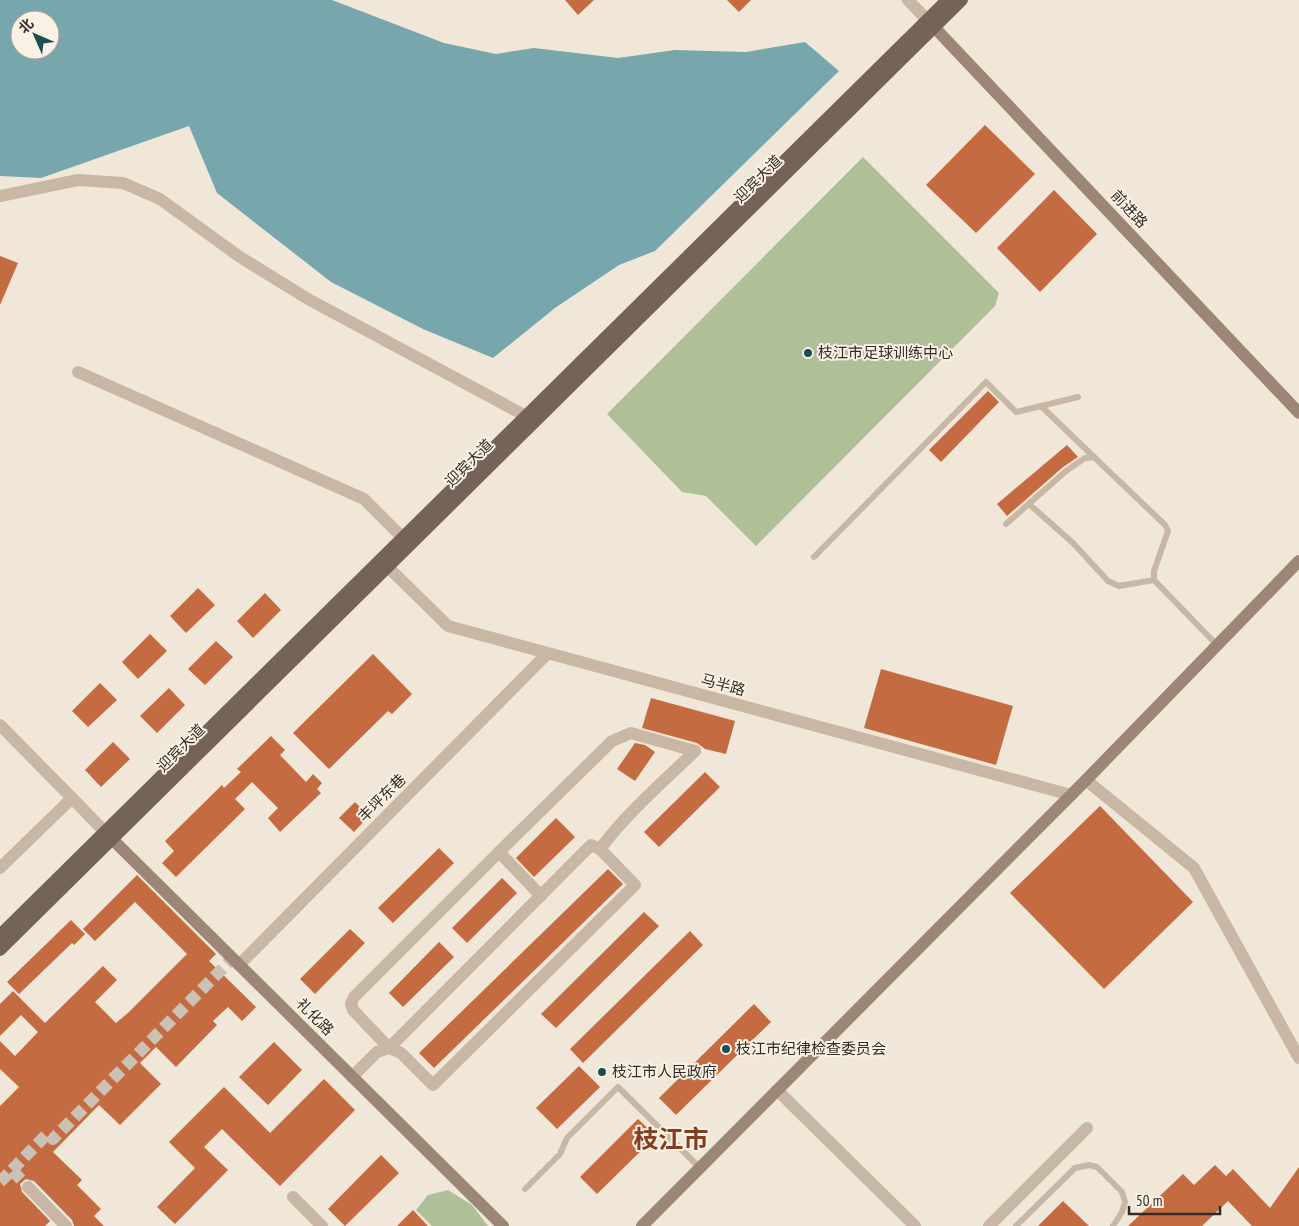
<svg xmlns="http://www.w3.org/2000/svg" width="1299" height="1226" font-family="'PT Sans Narrow','Noto Sans SC',sans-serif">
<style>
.green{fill:#afbf98}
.water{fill:#77a7ad;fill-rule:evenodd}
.building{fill:#c56b41}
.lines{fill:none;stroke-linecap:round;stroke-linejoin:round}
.street-tunnel{stroke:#cbc1b4;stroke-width:12;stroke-dasharray:12 6;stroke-linecap:butt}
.lane{stroke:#c8b7a4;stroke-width:6}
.street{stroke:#c8b7a4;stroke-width:12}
.secondary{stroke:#9c8676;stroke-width:12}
.primary{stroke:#766357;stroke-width:12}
.poi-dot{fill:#1c4c54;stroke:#f9f1e4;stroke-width:2}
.labels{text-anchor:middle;stroke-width:4;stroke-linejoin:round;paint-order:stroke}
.street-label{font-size:15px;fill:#342b26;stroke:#f9f1e4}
.poi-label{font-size:15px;fill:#342b26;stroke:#f9f1e4;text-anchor:start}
.town-label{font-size:25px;font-weight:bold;fill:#823e20;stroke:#f9f1e4}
</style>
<rect width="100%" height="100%" fill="#f1e7d8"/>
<g class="green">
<path d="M863 157 999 293 995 306 756 546 706 496 682 492 607 414Z"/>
<path d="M448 1190 472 1205 488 1226H432L416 1210 428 1195Z"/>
</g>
<path class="water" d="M0 0H332L444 43 496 54 534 48 618 58 675 50 746 52 805 42 839 71 655 251 619 265 555 308 493 358 423 329 331 282 217 193 189 126 41 178 0 176ZM20 20H50V50H20Z"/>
<g class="building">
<path d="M565 0H594L578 15Z"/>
<path d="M727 0H751L739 12Z"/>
<path d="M985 125 1035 174 976 233 926 185Z"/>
<path d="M1054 190 1097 234 1040 292 997 248Z"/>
<path d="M0 256 18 263 0 305Z"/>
<path d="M988 391 999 402 941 462 929 450Z"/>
<path d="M1067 445 1078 457 1063 467 1007 516 997 504Z"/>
<path d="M198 588 215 605 186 633 170 616Z"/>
<path d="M265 593 281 610 253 638 237 621Z"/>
<path d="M150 634 167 651 138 679 122 662Z"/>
<path d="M216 641 233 657 205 685 188 669Z"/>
<path d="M373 654 412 694 392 714 388 711 329 769 293 733Z"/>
<path d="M881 669 1013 706 996 765 864 728Z"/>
<path d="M100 683 117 700 88 727 72 711Z"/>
<path d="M169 688 185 705 157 733 140 716Z"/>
<path d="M651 698 735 721 726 754 705 749 697 743 642 728Z"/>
<path d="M271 736 285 750 280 755 306 782 313 774 322 783 317 789 321 793 280 832 268 818 278 808 252 782 235 799 245 809 176 877 162 863 174 851 165 841 222 785 224 788 241 772 237 769Z"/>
<path d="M113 742 130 759 101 787 85 770Z"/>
<path d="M635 743 645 745 655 752 635 781 617 769Z"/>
<path d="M705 772 720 787 659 847 644 832Z"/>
<path d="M355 802 369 816 354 832 339 818Z"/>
<path d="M1100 806 1193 902 1104 989 1010 893Z"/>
<path d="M556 818 575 837 534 877 516 858Z"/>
<path d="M439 848 454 863 393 923 378 908Z"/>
<path d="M608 869 623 884 434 1068 419 1053Z"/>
<path d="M137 875 216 954 209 961 256 1007 242 1021 228 1007 213 1021 217 1025 176 1067 156 1047 140 1063 161 1084 120 1125 99 1105 53 1152 82 1180 77 1185 101 1209 94 1216 104 1226H74L72 1220 34 1181 26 1179 20 1184 22 1192 50 1221 45 1226H0V1106L19 1087 0 1069V1041L15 1056 38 1032 21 1015 0 1036V1004L13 991 45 1023 103 966 117 980 95 1002 116 1023 128 1013 187 954 135 902 95 941 83 929Z"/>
<path d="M502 878 517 893 467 943 452 928Z"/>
<path d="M644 912 659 926 556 1028 541 1014Z"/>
<path d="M71 920 85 934 74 945 72 943 19 994 7 982Z"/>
<path d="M350 929 365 943 315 994 300 979Z"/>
<path d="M690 931 703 945 583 1063 570 1049Z"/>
<path d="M439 942 454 957 403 1007 389 993Z"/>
<path d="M754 1004 771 1022 676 1115 659 1098Z"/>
<path d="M274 1042 302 1070 268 1105 239 1077Z"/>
<path d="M579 1066 600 1087 557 1129 536 1108Z"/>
<path d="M324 1079 355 1110 280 1186 222 1129 204 1147 228 1170 175 1224 157 1207 195 1168 169 1142 224 1087 270 1133Z"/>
<path d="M638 1119 656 1136 597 1194 580 1177Z"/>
<path d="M381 1155 399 1173 345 1226 328 1209Z"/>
<path d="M1215 1165 1226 1176 1233 1169 1270 1208 1299 1167V1226H1252L1228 1201 1202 1226H1128L1183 1174 1194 1185Z"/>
<path d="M1063 1201 1089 1226H1038Z"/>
<path d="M413 1210 428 1226H397Z"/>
</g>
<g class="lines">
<g class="street-tunnel">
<path d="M12 1170 48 1133 53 1139 233 958"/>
<path d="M0 1182 12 1170 28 1187"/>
</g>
<g class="lane">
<path d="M1041 406 1094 457"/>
<path d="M1029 504 1073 543 1108 581 1119 586 1154 580"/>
<path d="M1006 524 1066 471 1085 458 1094 457 1165 525 1168 531 1154 571V580L1217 645"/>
<path d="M814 557 986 382 1016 412 1078 397"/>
<path d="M525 1189 560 1154 567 1138 618 1087 700 1168"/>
<path d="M1016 1226 1075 1168 1089 1165 1097 1167 1122 1192 1125 1202 1122 1212 1113 1226"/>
</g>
<g class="street">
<path d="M908 0 934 27"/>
<path d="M0 196 78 180 123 183 160 199 240 257 308 299 526 416"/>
<path d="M78 372 364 499 403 538"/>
<path d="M388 567 448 626 1071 795"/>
<path d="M0 725 72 798"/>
<path d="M1086 780 1194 868 1299 1058"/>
<path d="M600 849C627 813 662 783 695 751"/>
<path d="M499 852 612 741 631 733 695 751"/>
<path d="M0 868 72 798 105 832"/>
<path d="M239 965 547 654"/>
<path d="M352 1077 377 1052 389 1048 401 1053 433 1085 635 885 600 849 591 845 389 1048 353 1010 351 1004 354 997 499 852 541 896"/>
<path d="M777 1090 915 1226"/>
<path d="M28 1187 66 1226"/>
<path d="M293 1197 322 1226"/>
<path d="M989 1226 1087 1128"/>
</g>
<g class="secondary">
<path d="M934 27 1299 413"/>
<path d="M105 832 503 1226"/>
<path d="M642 1226 1086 780 1299 561"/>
</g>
<g class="primary">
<path d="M0 935 947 0"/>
<path d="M0 950 962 0"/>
</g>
</g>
<g class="poi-dot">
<circle cx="808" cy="353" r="5"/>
<circle cx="726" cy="1049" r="5"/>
<circle cx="602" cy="1072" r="5"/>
</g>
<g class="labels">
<g class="street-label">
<text transform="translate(758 179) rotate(-45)" y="5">迎宾大道</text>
<text transform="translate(1129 209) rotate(47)" y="5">前进路</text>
<text transform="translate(469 463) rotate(-45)" y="5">迎宾大道</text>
<text transform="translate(723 685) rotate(15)" y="5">马半路</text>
<text transform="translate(181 748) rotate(-45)" y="5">迎宾大道</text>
<text transform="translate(382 798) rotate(-45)" y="5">丰坪东巷</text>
<text transform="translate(315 1017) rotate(45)" y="5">礼化路</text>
</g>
<g class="poi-label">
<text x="818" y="358">枝江市足球训练中心</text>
<text x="736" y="1054">枝江市纪律检查委员会</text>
<text x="612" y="1077">枝江市人民政府</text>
</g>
<g class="town-label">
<text x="671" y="1148">枝江市</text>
</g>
</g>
<g transform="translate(35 35) rotate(315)"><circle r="24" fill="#f9f1e4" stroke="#aaa298"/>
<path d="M0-4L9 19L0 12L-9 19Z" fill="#1c4c54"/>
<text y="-8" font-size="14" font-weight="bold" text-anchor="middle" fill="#342b26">北</text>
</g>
<path d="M1129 1206v8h91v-8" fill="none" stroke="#342b26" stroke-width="2.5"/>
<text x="1136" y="1206" font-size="15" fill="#342b26" stroke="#f9f1e4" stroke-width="4" paint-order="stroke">50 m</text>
</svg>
